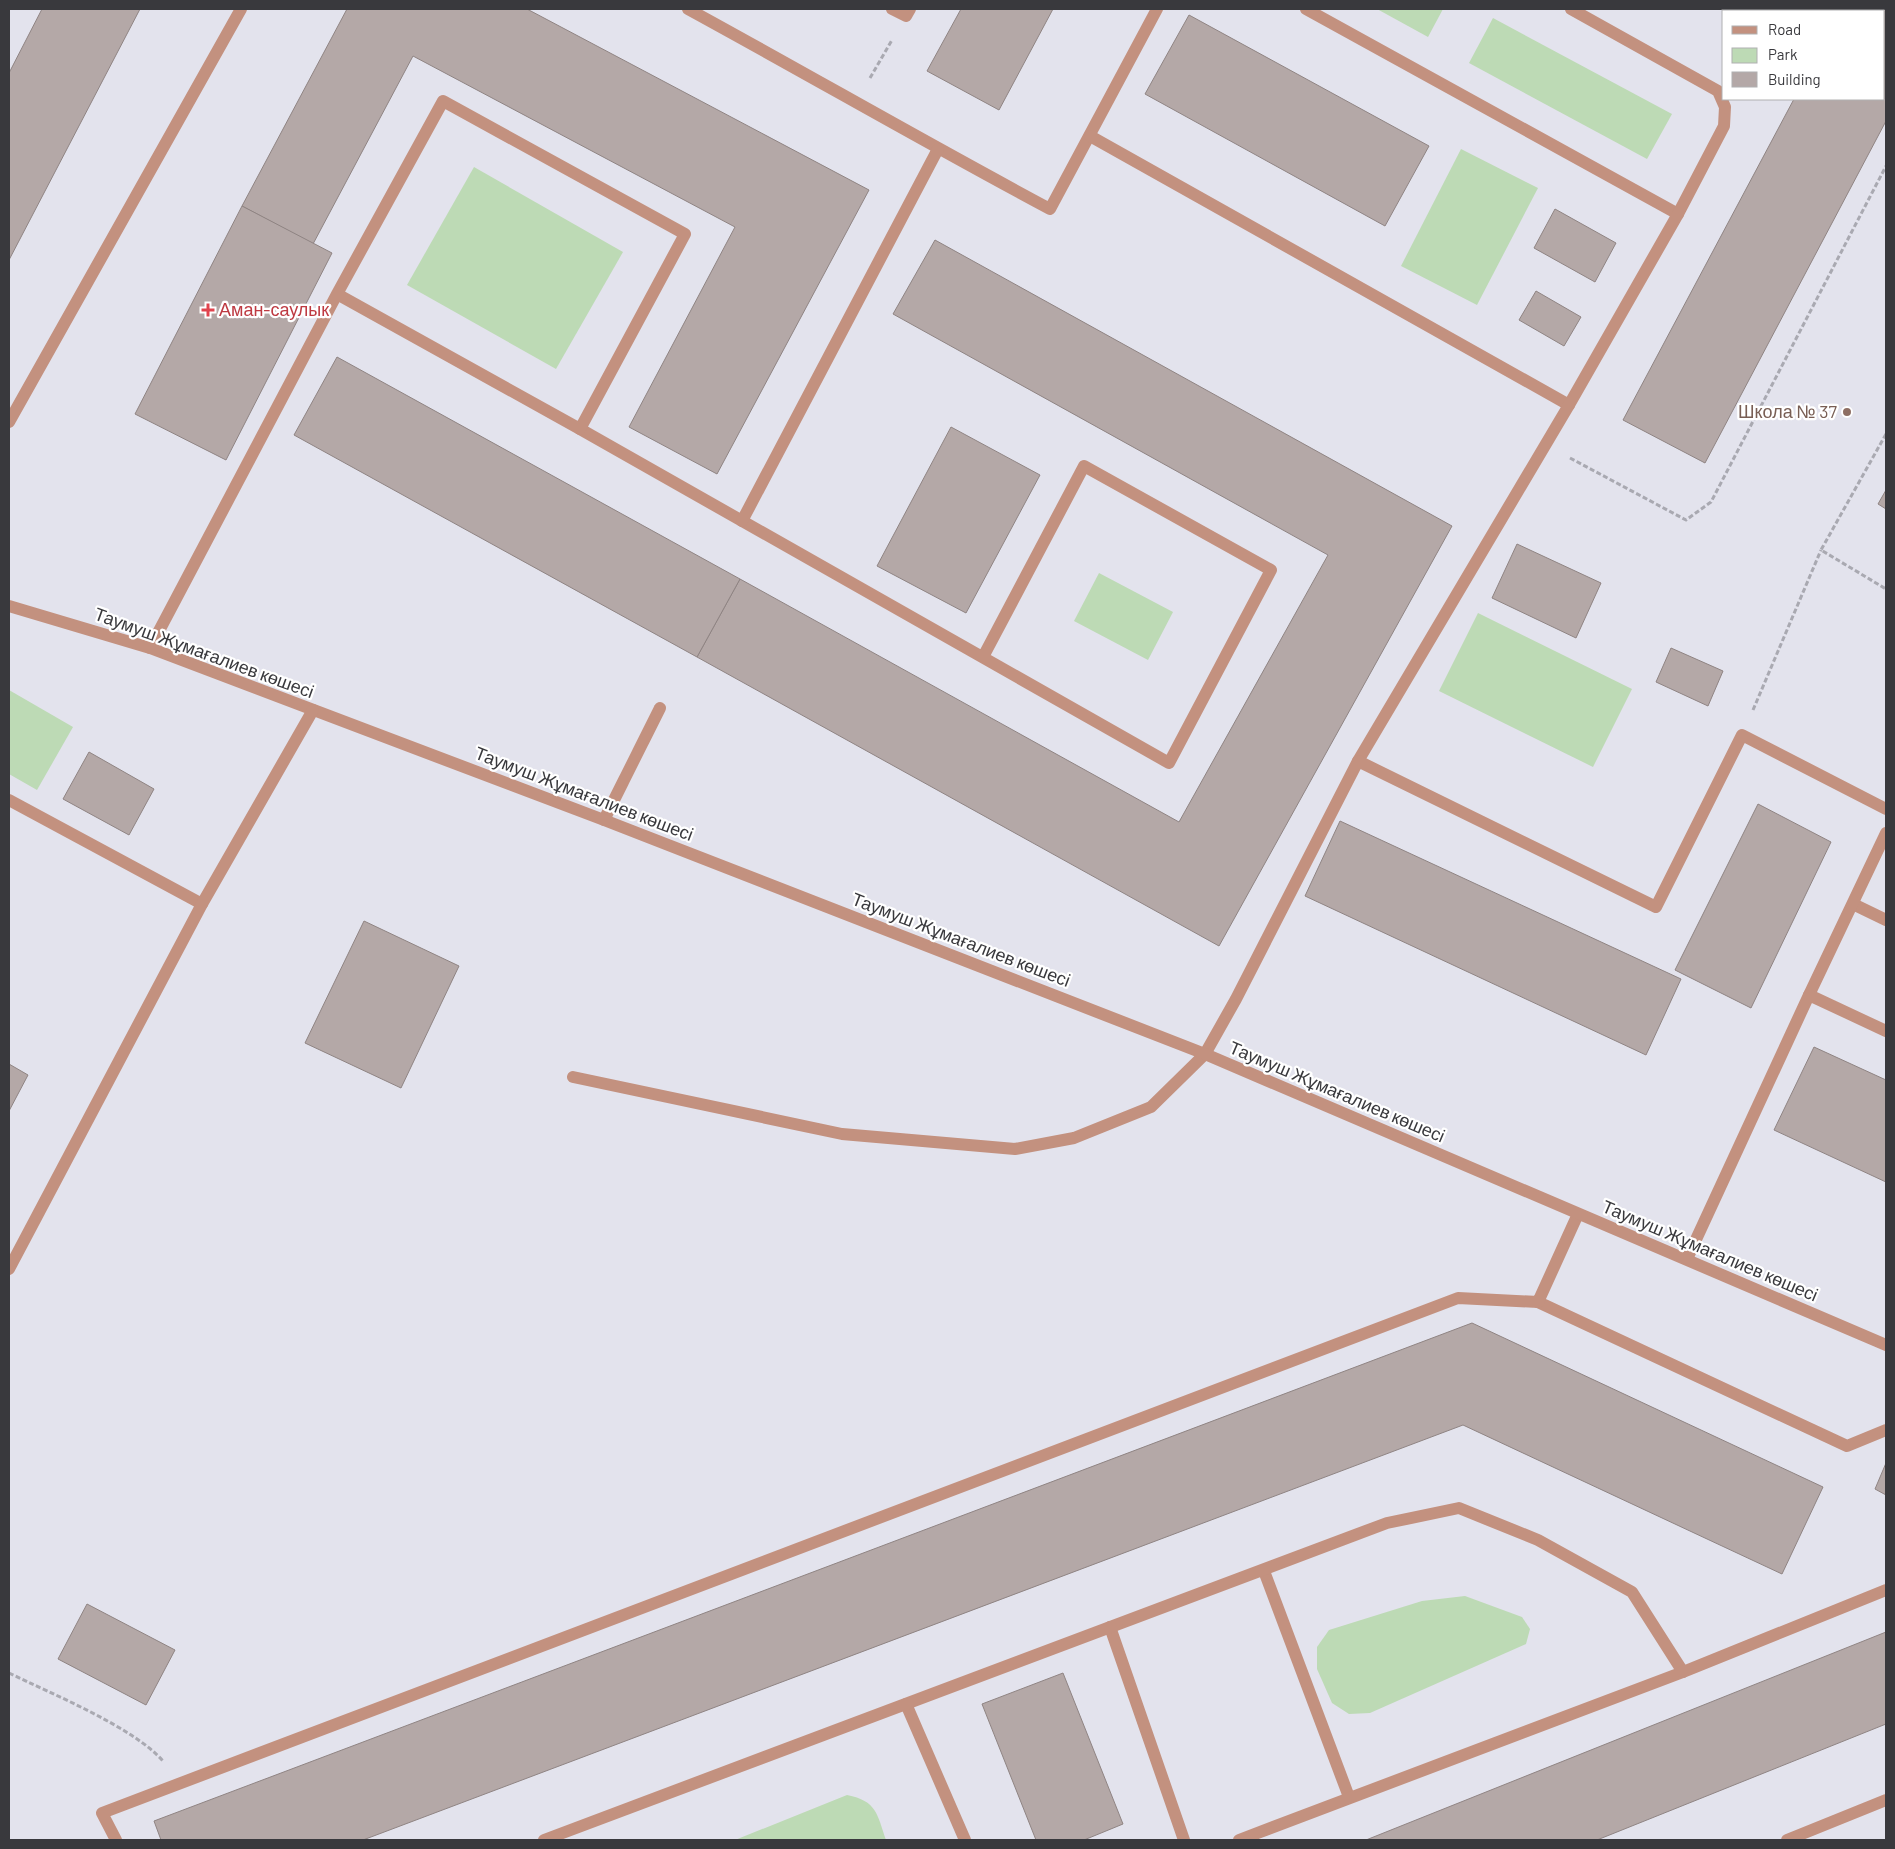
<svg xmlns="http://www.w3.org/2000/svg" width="1895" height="1849" font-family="Barlow,sans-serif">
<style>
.green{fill:#bddab5}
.building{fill:#b4a8a7;stroke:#8f8483}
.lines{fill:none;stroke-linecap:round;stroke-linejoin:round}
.path{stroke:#a9a9b1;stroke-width:3;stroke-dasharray:5 2.5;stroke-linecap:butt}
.lane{stroke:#c3917f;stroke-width:12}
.street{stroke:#c3917f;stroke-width:12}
.health-dot{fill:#e0444e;stroke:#fff;stroke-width:2}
.education-dot{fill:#8d6e63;stroke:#fff;stroke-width:2}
.labels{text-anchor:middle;stroke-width:4.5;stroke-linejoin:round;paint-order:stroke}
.health-label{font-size:18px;fill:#be3a42;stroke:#fff;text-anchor:start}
.education-label{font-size:18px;fill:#785e54;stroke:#fff;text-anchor:end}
.street-label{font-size:18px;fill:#39393d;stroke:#fff}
</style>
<rect width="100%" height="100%" fill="#e3e3ed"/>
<g class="green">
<path d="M1377 9H1443L1428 37Z"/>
<path d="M1493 18 1672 114 1647 159 1469 63Z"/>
<path d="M1461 149 1538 188 1477 305 1401 266Z"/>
<path d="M474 167 623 252 556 369 407 285Z"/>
<path d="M1099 573 1173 612 1148 660 1074 621Z"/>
<path d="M1478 613 1632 689 1593 767 1439 691Z"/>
<path d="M9 690 73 727 37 790 9 774Z"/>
<path d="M1465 1596 1522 1617 1530 1629 1526 1644 1370 1713 1349 1714 1332 1703 1317 1669V1647L1329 1630 1422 1601Z"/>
<path d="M847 1795C877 1801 877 1814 886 1840H735Z"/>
</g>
<g class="building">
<path d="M42 9H140L9 260V73Z"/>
<path d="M347 9H527L869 190 717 474 629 427 735 227 413 56 313 244 242 206Z"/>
<path d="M961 9H1053L999 110 927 71Z"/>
<path d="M1749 9H1886V121L1705 463 1623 420 1794 99H1884V11H1754Z"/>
<path d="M1189 15 1429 146 1385 226 1145 94Z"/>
<path d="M242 206 332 253 226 460 135 414Z"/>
<path d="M1555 209 1616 243 1595 282 1534 248Z"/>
<path d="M935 240 1452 526 1219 946 697 657 740 579 1179 822 1328 555 893 314Z"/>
<path d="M1536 291 1581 317 1564 346 1519 320Z"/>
<path d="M337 357 740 579 697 657 294 435Z"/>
<path d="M951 427 1040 475 966 613 877 566Z"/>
<path d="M1886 490V509L1878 504Z"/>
<path d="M1517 544 1601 583 1576 638 1492 598Z"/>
<path d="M1671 648 1723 671 1708 706 1656 682Z"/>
<path d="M89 752 154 789 129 835 63 799Z"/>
<path d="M1758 804 1831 842 1751 1008 1675 970Z"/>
<path d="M1340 821 1681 979 1646 1055 1305 896Z"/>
<path d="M364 921 459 966 401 1088 305 1043Z"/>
<path d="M1814 1047 1886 1080V1182L1774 1130Z"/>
<path d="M9 1064 28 1075 9 1111Z"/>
<path d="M1472 1323 1823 1487 1782 1574 1463 1425 363 1840H161L154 1821Z"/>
<path d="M1886 1463V1495L1875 1489Z"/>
<path d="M87 1604 175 1650 146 1705 58 1659Z"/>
<path d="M1886 1632V1724L1597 1840H1366Z"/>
<path d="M1063 1673 1123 1824 1084 1840H1036L982 1704Z"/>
</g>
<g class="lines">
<g class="path">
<path d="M870 78 892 40"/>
<path d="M1886 434 1821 550 1886 589"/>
<path d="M1570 458 1686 520 1711 502 1886 166"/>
<path d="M1753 710 1821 550"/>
<path d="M9 1673C52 1694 133 1727 163 1761"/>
</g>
<g class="lane">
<path d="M688 9C809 75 928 144 1050 209L1157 9"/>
<path d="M892 9 906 16 910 9"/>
<path d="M1306 9 1678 214"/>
<path d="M1090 136 1569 405"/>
<path d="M580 429 1169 763 1271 570 1084 466 983 657"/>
<path d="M742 521 938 149"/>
<path d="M150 648 337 294 443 101 685 234 580 429 337 294"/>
<path d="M1358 761 1569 405 1678 214 1724 126 1725 107 1718 91 1571 9"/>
<path d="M604 820 660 708"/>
<path d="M1853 904 1886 920"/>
<path d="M1809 995 1886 833"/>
<path d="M573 1077 842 1134 1015 1149 1074 1138 1151 1107 1205 1054 1236 999 1358 761 1656 907 1742 735 1886 809"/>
<path d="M1687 1259 1809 995 1886 1031"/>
<path d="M1538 1302 1847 1446 1886 1430"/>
<path d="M1264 1571 1349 1797"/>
<path d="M1110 1627 1184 1840"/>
<path d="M906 1704 965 1840"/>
<path d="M116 1840 102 1813 1458 1298 1538 1302 1578 1214"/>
<path d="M544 1840 1387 1523 1459 1508 1538 1540 1632 1592 1683 1672"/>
<path d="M1239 1840 1683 1672 1886 1590"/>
<path d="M1787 1840 1886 1800"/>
</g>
<g class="street">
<path d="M9 422 241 9"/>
<path d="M9 606 150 648 604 820 1205 1054 1886 1345"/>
<path d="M9 800 202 904"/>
<path d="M9 1269 202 904 313 710"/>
</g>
</g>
<path class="health-dot" d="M205.5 302.5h5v5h5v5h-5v5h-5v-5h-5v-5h5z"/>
<circle class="education-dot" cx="1847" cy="412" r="5"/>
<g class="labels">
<g class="health-label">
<text x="219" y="316">Аман-саулык</text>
</g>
<g class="education-label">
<text x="1837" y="418">Школа № 37</text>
</g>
<g class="street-label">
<text transform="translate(204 653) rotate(20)" y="6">Таумуш Жұмағалиев көшесі</text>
<text transform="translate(584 794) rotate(21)" y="6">Таумуш Жұмағалиев көшесі</text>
<text transform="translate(961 940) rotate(21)" y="6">Таумуш Жұмағалиев көшесі</text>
<text transform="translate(1337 1092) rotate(23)" y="6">Таумуш Жұмағалиев көшесі</text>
<text transform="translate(1710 1251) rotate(23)" y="6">Таумуш Жұмағалиев көшесі</text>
</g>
</g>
<rect width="1895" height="1849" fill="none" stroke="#39393d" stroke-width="20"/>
<rect x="1722" y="10" width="162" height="90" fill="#ffffff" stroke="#b0b0b1"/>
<rect x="1732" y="26" width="25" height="8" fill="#c3917f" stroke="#b0b0b1"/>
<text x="1768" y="35" font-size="15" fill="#39393d">Road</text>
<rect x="1732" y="48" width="25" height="15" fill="#bddab5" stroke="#b0b0b1"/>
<text x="1768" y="60" font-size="15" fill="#39393d">Park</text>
<rect x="1732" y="72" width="25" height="15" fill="#b4a8a7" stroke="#b0b0b1"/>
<text x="1768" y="85" font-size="15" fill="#39393d">Building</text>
</svg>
